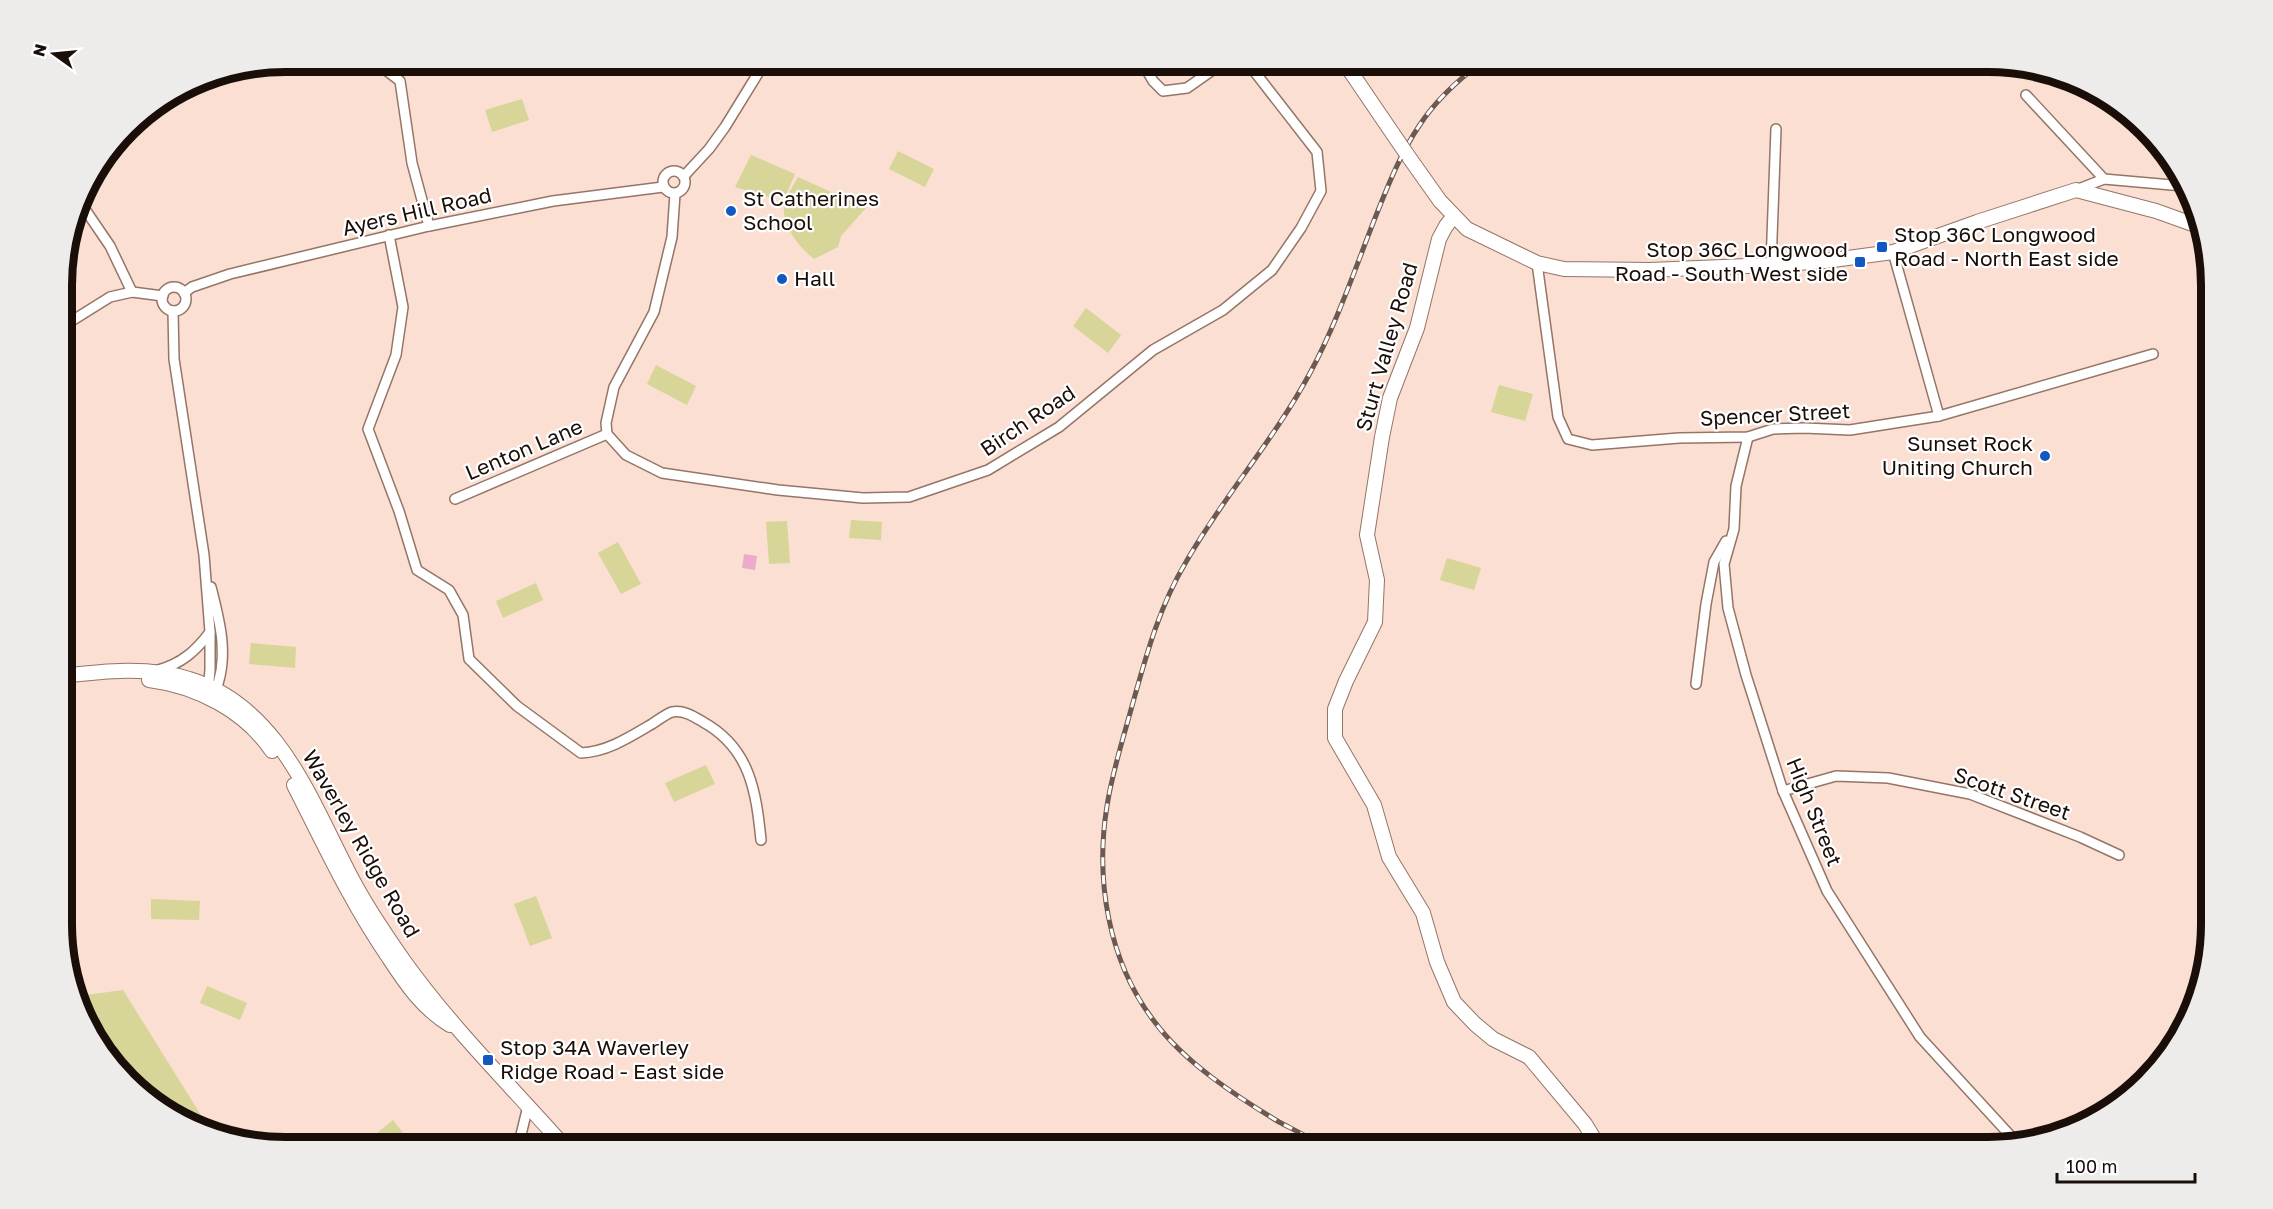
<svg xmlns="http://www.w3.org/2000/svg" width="2273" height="1209" font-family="'Golos Text',sans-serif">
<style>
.green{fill:#d7d598}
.water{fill:#edabcc}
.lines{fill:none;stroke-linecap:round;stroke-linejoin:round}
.street-casing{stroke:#947566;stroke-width:12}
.secondary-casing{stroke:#947566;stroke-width:16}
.street{stroke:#fff;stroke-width:9}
.secondary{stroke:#fff;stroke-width:14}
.rail-casing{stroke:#6c5a52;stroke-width:5}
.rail{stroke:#fff;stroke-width:3;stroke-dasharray:9;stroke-linecap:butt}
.secondary-bridge-casing{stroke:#947566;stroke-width:16;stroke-linecap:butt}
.secondary-bridge{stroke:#fff;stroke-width:14}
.poi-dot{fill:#1158c2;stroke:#fff;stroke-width:2}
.labels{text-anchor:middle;stroke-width:4.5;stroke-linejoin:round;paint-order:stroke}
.poi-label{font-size:21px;fill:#1a0e09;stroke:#fff;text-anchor:start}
.street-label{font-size:21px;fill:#1a0e09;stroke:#fff}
.rim{fill:none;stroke:#1a0e09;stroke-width:8}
</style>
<rect width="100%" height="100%" fill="#fbdfd2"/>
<g class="green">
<path d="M522 99 529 120 492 132 485 110Z"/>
<path d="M898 151 934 169 925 187 889 169Z"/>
<path d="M751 155 795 174 786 195 778 192 775 199 735 187Z"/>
<path d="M798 177 866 208 841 236 838 247 814 259C799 247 779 223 785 202 787 194 794 185 798 177Z"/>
<path d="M1086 308 1121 335 1108 353 1073 326Z"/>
<path d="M656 365 696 386 687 405 647 384Z"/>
<path d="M1499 385 1533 394 1525 421 1491 412Z"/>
<path d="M851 520 882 522 881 540 849 538Z"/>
<path d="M787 521 790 563 769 564 766 522Z"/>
<path d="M618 542 641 584 621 594 598 553Z"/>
<path d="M1447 558 1481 568 1474 590 1440 580Z"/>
<path d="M536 583 543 600 503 618 496 601Z"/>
<path d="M251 643 296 647 295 668 249 664Z"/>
<path d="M706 765 715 784 674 802 665 783Z"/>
<path d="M536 896 552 938 530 946 514 904Z"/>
<path d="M151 899 200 901 199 920 151 919Z"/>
<path d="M207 986 247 1003 240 1020 200 1003Z"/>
<path d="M123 990 209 1128 211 1130 186 1124 138 1092 99 1048 79 996Z"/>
<path d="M393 1120 414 1147H388L376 1134Z"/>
</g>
<path class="water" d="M744 554 757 556 755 570 742 568Z"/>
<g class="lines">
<g class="street-casing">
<g id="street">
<path d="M375 62 400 81 412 163 429 226"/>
<path d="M1142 62 1153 81 1163 91 1187 88 1224 62"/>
<path d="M2026 95 2104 179"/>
<circle cx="674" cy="182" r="11"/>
<path d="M684 176 709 149 725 127 765 62"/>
<path d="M2076 190 2104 179 2183 186"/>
<path d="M675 194 672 237 654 312 614 387 606 423 607 434 626 455 662 473 778 490 863 498 909 497 988 470 1059 427 1153 350 1223 310 1272 270 1301 228 1321 191 1317 152 1247 62"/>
<path d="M80 202 110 246 132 292"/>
<path d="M389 235 403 307 396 355 368 429 399 511 417 570 449 590 463 615 469 659 517 706 581 753C607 752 630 737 652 724 658 720 666 714 672 712 684 710 693 716 703 722 750 748 756 791 761 840"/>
<path d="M1893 252 1939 416"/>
<path d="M1537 263 1558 417 1568 439 1592 445 1679 438 1748 437 1773 429 1804 428 1850 430 1939 416 2153 354"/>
<path d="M1771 265 1776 129"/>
<circle cx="174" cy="299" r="12"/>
<path d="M184 293 192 287 230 274 429 226 553 201 663 187"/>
<path d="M62 327 110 297 132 292 163 296"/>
<path d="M1748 437 1736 486 1734 529 1724 564 1728 608 1746 675 1783 791 1827 891 1920 1037 2018 1144"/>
<path d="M455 499 607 434"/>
<path d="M211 587C220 622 230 659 214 694"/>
<path d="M158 670C181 664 196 651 210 632L204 555 174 359 173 311"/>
<path d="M1696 684 1706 604 1714 562 1726 541"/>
<path d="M208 692 210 670V632"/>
<path d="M1783 791 1836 776 1888 778 1970 794 2080 837 2119 855"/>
<path d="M520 1143 548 1142 559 1147"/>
<path d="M518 1147 528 1106"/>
</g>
</g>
<g class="secondary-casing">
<g id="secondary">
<path d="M1344 62 1393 134"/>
<path d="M1406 153 1440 201 1467 229 1537 263 1564 269 1650 270 1771 265 1825 261 1893 252 1977 222 2076 190 2156 211 2198 226"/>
<path d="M1453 217 1446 226 1439 239 1417 328 1390 398 1382 437 1367 535 1377 580 1375 622 1346 681 1335 709V738L1374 805 1389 857 1423 913 1437 962 1454 1002 1475 1024 1493 1039 1529 1057 1585 1124 1599 1147"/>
<path d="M63 676C104 671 149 666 189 679 279 706 311 801 351 877 366 906 385 934 404 961 452 1028 511 1086 565 1147"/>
<path d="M149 680C197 686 245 711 272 751"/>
<path d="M294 785C324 844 351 903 389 958 406 984 423 1009 450 1025"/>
</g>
</g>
<use href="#street" class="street"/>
<use href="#secondary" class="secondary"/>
<g class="rail-casing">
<path id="rail" d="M1323 1147C1310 1137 1294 1130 1279 1122 1236 1096 1184 1062 1154 1021 1108 961 1095 879 1107 806 1112 773 1123 739 1132 706 1146 656 1159 607 1186 562 1223 497 1274 440 1310 373 1337 323 1356 266 1377 213 1389 183 1401 153 1419 126 1435 101 1458 80 1482 62"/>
</g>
<use href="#rail" class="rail"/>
<g class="secondary-bridge-casing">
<path id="secondary-bridge" d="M1393 134 1406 153"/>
</g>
<use href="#secondary-bridge" class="secondary-bridge"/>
</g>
<g class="poi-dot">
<circle cx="731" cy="211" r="6"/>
<rect x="1876" y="241" width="12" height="12" rx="3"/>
<rect x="1854" y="256" width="12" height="12" rx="3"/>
<circle cx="782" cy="279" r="6"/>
<circle cx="2045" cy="456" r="6"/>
<rect x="482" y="1054" width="12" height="12" rx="3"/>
</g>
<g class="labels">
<g class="poi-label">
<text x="743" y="206">St Catherines<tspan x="743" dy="24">School</tspan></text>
<text x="1894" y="242">Stop 36C Longwood<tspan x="1894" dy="24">Road - North East side</tspan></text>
<text x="1848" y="257" text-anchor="end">Stop 36C Longwood<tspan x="1848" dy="24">Road - South West side</tspan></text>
<text x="794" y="286">Hall</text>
<text x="2033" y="451" text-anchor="end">Sunset Rock<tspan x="2033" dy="24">Uniting Church</tspan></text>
<text x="500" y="1055">Stop 34A Waverley<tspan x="500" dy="24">Ridge Road - East side</tspan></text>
</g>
<g class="street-label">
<text transform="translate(417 212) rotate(-13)" y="7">Ayers Hill Road</text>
<text transform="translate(1387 347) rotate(-74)" y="7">Sturt Valley Road</text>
<text transform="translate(1775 415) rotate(-3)" y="7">Spencer Street</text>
<text transform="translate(1028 421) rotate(-34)" y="7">Birch Road</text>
<text transform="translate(524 450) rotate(-23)" y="7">Lenton Lane</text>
<text transform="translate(2012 794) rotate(19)" y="7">Scott Street</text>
<text transform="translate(1814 812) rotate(68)" y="7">High Street</text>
<text transform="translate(361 844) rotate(60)" y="7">Waverley Ridge Road</text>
</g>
</g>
<path d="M0 0H2273V1209H0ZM285 72H1988A213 213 0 0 1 2201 285V924A213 213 0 0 1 1988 1137H285A213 213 0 0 1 72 924V285A213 213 0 0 1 285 72Z" fill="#edeceb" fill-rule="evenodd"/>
<path class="rim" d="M285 72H1988A213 213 0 0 1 2201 285V924A213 213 0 0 1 1988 1137H285A213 213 0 0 1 72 924V285A213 213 0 0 1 285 72Z"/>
<g transform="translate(54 54) rotate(285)" stroke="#ffffff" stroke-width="4.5" paint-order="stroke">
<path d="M0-4.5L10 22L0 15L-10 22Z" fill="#1a0e09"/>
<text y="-9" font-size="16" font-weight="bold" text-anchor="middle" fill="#1a0e09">N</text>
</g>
<path d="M2057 1173v9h138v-9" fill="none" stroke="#1a0e09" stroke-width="3"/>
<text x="2066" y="1173" font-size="18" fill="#1a0e09" stroke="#ffffff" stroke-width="4.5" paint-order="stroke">100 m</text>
</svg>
